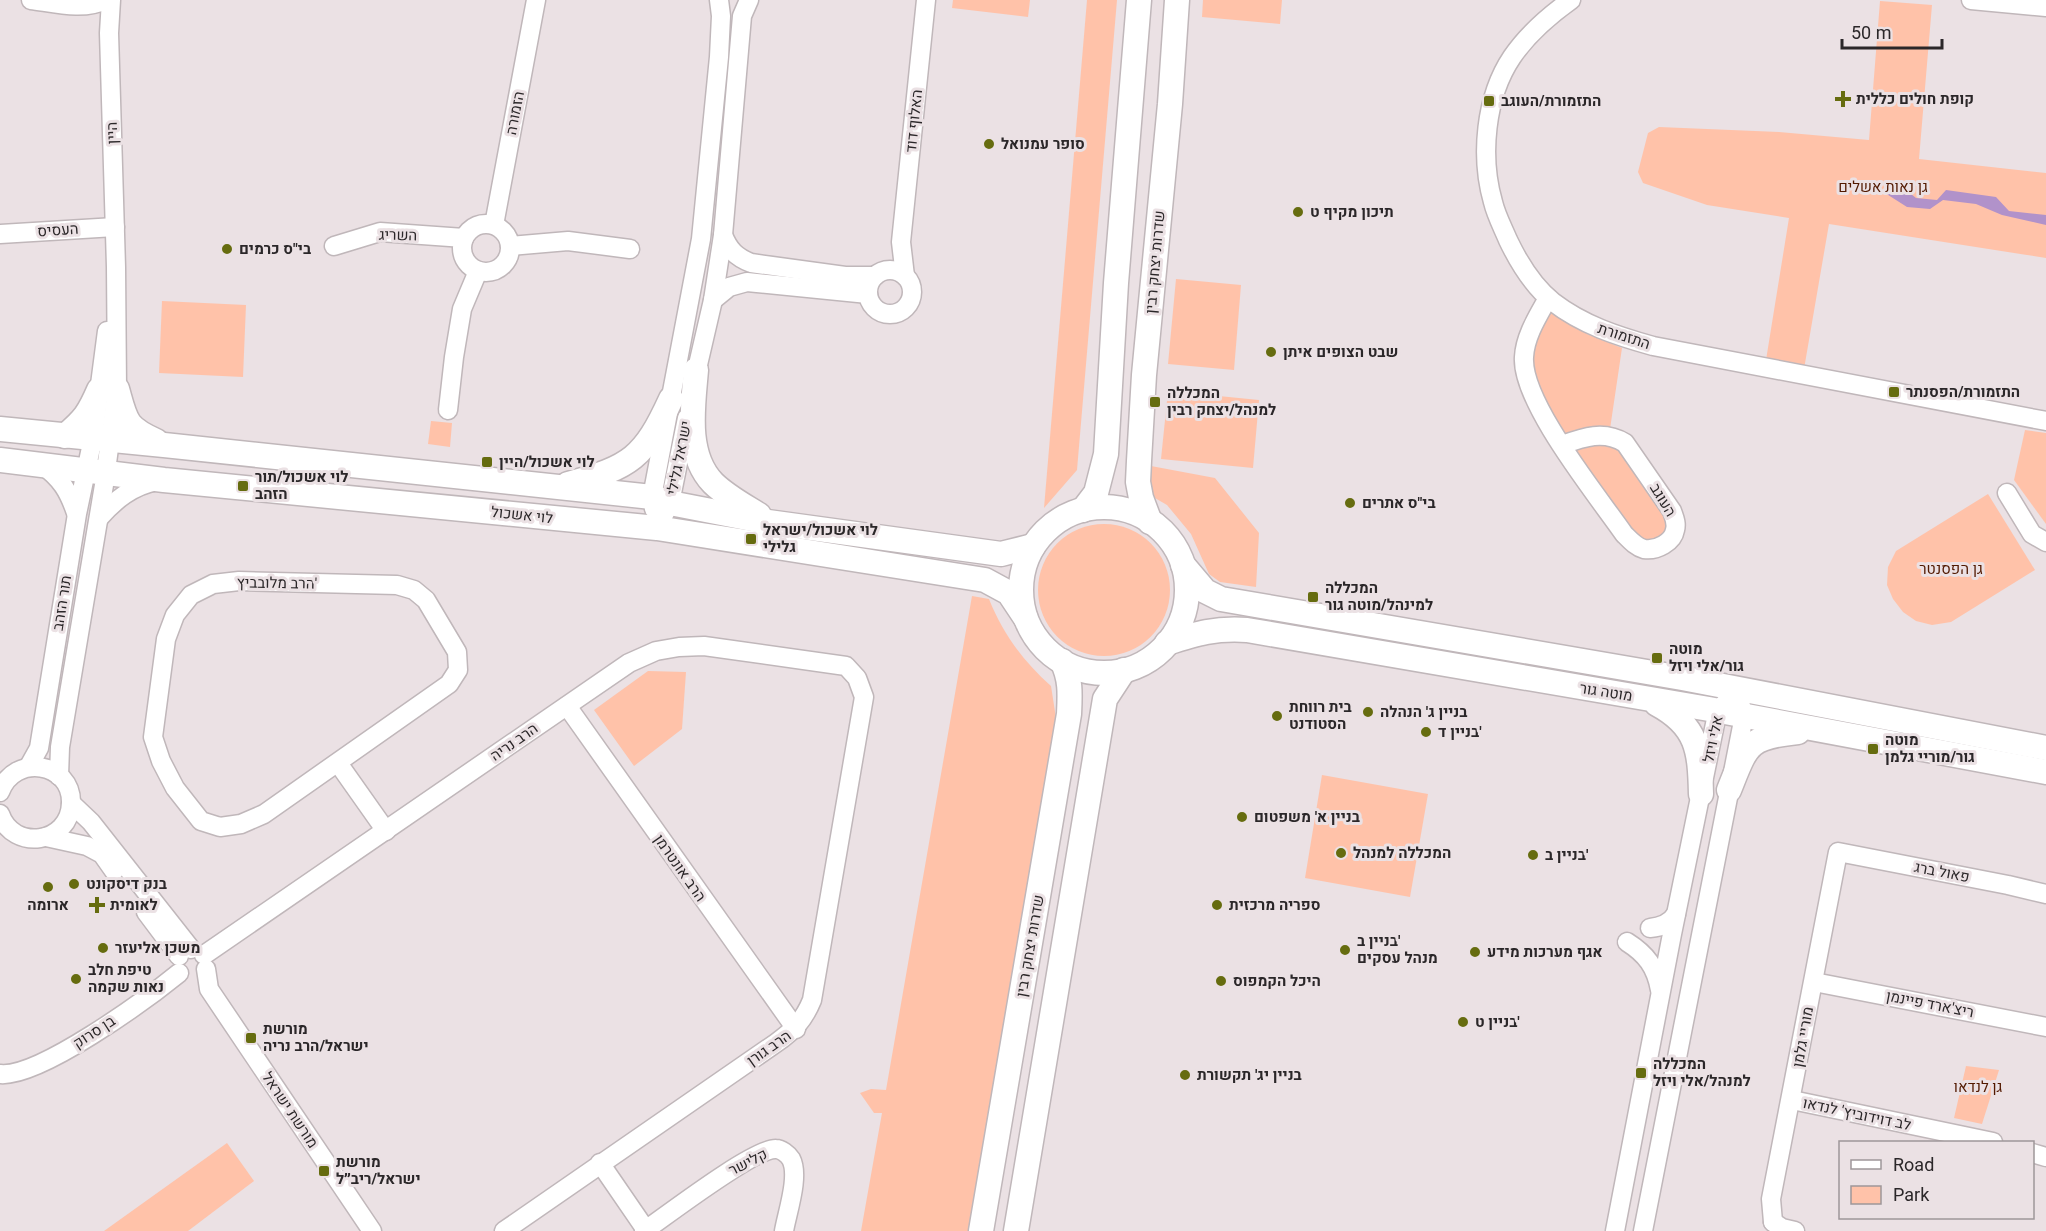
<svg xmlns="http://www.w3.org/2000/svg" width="2046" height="1231" font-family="Roboto,Heebo,sans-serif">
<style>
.green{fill:#ffc2a9}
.water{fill:#b192ca}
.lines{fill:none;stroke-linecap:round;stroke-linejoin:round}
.minor-casing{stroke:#c0b7ba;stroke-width:21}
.major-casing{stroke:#c0b7ba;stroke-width:27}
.minor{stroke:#fff;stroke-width:18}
.major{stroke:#fff;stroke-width:24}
.poi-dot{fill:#666c0f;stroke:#ebe1e4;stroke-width:2}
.labels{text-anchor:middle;stroke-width:6;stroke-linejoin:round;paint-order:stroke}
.poi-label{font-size:15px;font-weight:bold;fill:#2b2729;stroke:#ebe1e4;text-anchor:start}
.street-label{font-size:15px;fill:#2b2729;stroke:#ebe1e4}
.park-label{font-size:15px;fill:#521900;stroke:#ebe1e4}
</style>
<rect width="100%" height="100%" fill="#ebe1e4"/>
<g class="green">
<path d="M953 0H1030L1028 17 952 8Z"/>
<path d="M1087 0H1117L1077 470 1044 508Z"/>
<path d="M1203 0H1282L1280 24 1202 17Z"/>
<path d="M1880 1 1932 5 1919 159 2046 173V258L1829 224 1804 369 1766 360 1789 218 1707 205 1643 183 1638 172 1648 133 1659 127 1779 132 1869 140Z"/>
<path d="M1176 279 1241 285 1234 370 1168 364Z"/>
<path d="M162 301 246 305 243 377 159 373Z"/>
<path d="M1550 308 1587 334 1622 348 1610 429 1566 439C1556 424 1526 376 1529 359 1532 341 1542 324 1550 308Z"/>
<path d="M1168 391 1259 400 1253 468 1161 459Z"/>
<path d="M431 421 452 423 450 447 428 444Z"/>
<path d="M2025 430 2046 433V524L2014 480Z"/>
<path d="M1613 440 1672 522 1660 543 1637 540 1568 447Z"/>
<path d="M1151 466 1215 478 1259 533 1256 587 1220 582 1209 574 1191 534 1167 505 1148 494Z"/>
<path d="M1988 494 2035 570 1951 622 1932 625 1916 621 1903 612 1893 599 1887 585 1888 567 1896 551Z"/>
<circle cx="1104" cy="590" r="66"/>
<path d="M972 596 989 599C1003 634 1023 661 1051 686L1056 718 971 1231H861L882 1113H874L860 1093 871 1089 886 1090Z"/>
<path d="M648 671 686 672 682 729 634 766 594 710Z"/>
<path d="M1322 775 1428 794 1410 897 1305 878Z"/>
<path d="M1966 1066 1999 1070 1982 1124 1954 1118Z"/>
<path d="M227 1143 254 1181 188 1231H104Z"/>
</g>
<path class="water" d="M1891 187 1906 190 1916 198 1937 200 1946 190 1996 197 2009 211 2046 215V225L2002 215 1976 204 1943 200 1930 209 1907 207 1885 193Z"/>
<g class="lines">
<g class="minor-casing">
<g id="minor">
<path d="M31 0C54 3 84 11 105 0"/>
<path d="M1571 0C1550 15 1527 35 1512 57 1485 97 1480 157 1493 202 1496 215 1503 228 1508 240 1519 263 1533 286 1553 302 1583 325 1617 336 1653 346L2046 421"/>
<path d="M1971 0 2046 7"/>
<circle cx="486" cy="248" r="24"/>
<path d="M494 225 536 0"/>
<path d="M0 234 115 227"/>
<path d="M723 235C729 250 736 257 751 263L845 276H875"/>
<path d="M334 246 380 232 464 238"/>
<path d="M510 246 568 241 630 249"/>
<circle cx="890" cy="292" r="22"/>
<path d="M905 276 901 242 926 0"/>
<path d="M1548 298C1538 316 1525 336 1524 357 1521 402 1597 495 1624 534 1630 540 1636 547 1644 549 1657 551 1673 542 1675 530 1677 523 1674 517 1672 511L1625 443C1604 430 1584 437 1562 445"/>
<path d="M713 300 729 287 747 282 868 294"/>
<path d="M694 382 713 300 723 235 742 16 749 0"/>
<path d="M448 410 454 357 462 309 478 271"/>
<path d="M42 465C61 478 69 492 76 513"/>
<path d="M2007 493 2032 534 2046 542"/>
<path d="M654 509 652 497 701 239 719 57 721 16 719 0"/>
<path d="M99 518C115 500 132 486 157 481"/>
<path d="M657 528 670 503 687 418"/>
<path d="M239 581 397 585 414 590 426 600 457 652 458 670 449 684 264 814 241 824 220 827 201 821 175 788 161 761 153 737 166 639 175 615 191 595 213 584Z"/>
<path d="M567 706 796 1029"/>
<path d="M338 763 386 831"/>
<path d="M29 766 39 748 77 514 93 438 107 331"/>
<path d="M59 776 60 747 104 485 117 389 116 267 109 33 111 0"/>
<path d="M0 792C14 753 72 762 71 803 70 844 13 852 0 814"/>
<path d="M71 803 91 822 191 949"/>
<path d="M46 837 87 846 102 854 114 871"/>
<path d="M146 912 179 956"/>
<path d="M1650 928C1661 927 1670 924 1676 914"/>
<path d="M1627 942C1646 954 1656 967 1660 990"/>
<path d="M204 955 629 663 656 651 679 647 704 646 846 666 857 678 864 697 812 1000C804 1020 793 1031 776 1043L504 1231"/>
<path d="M206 969 209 989 372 1231"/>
<path d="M1814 982 2046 1027"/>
<path d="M0 1074C39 1078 147 999 179 973"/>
<path d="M1792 1100 1993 1142"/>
<path d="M2032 1153 2046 1157"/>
<path d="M600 1163 646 1230"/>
<path d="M1773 1222 1771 1199 1838 852 2008 885 2046 894"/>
<path d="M1773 1222 1782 1228 1795 1231"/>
<path d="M644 1231C666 1216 754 1148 776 1149 781 1149 788 1154 791 1159 800 1176 787 1213 784 1231"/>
<path d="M1615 1231 1672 934 1716 719 1718 711 1726 702"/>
<path d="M1643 1231 1744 716 1740 703"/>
</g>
</g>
<g class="major-casing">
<g id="major">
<path d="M696 370C693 406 685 454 713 483 726 496 743 505 759 515"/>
<path d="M117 389C126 421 125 427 156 441"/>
<path d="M0 429 164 445 652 497 670 503 768 522 1001 554 1033 546"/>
<path d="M65 436C85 419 89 413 99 390"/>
<path d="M0 460 164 480 657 528 985 580 1009 593 1025 617"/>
<path d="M568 484C631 467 644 458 671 399"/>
<circle cx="1104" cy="590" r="83"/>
<path d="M1083 510 1096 493 1106 454 1116 283 1139 0"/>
<path d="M1150 522 1141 498 1138 482 1139 461 1144 375 1170 104 1177 0"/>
<path d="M1183 565 1205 591 1221 599 1682 678 2046 748"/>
<path d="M1167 643C1198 633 1215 628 1247 630L1709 709 2046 772"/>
<path d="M1657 704C1698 726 1700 751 1701 794"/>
<path d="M1729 790C1747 745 1747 737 1798 732"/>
<path d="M981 1231 1069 714C1070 694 1071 679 1062 661"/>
<path d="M1016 1231 1105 699 1124 670"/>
</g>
</g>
<use href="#minor" class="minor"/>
<use href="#major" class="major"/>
</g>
<g class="poi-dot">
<path d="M1840 90h6v6h6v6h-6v6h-6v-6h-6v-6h6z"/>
<rect x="1483" y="95" width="12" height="12" rx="3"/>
<circle cx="989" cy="144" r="6"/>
<circle cx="1298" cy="212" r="6"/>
<circle cx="227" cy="249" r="6"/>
<circle cx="1271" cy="352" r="6"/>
<rect x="1888" y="386" width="12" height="12" rx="3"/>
<rect x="1149" y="396" width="12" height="12" rx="3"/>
<rect x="481" y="456" width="12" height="12" rx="3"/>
<rect x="237" y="480" width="12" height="12" rx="3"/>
<circle cx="1350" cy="503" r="6"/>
<rect x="745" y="533" width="12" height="12" rx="3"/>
<rect x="1307" y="591" width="12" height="12" rx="3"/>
<rect x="1651" y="652" width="12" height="12" rx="3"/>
<circle cx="1368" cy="712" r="6"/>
<circle cx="1277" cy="716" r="6"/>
<circle cx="1426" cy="732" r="6"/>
<rect x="1867" y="743" width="12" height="12" rx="3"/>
<circle cx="1242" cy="817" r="6"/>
<circle cx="1341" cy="853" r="6"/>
<circle cx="1533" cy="855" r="6"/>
<circle cx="74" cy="884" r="6"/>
<circle cx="48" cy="887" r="6"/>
<path d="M94 896h6v6h6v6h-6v6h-6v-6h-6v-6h6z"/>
<circle cx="1217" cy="905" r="6"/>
<circle cx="103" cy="948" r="6"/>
<circle cx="1345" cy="950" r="6"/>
<circle cx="1475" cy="952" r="6"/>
<circle cx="76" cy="979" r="6"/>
<circle cx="1221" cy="981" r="6"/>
<circle cx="1463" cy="1022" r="6"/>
<rect x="245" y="1032" width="12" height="12" rx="3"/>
<rect x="1635" y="1067" width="12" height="12" rx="3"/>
<circle cx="1185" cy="1075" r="6"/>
<rect x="318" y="1165" width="12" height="12" rx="3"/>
</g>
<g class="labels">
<g class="poi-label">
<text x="1856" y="104">קופת חולים כללית</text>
<text x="1501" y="106">התזמורת/העוגב</text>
<text x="1001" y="149">סופר עמנואל</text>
<text x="1310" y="217">תיכון מקיף ט</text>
<text x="239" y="254">בי"ס כרמים</text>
<text x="1283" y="357">שבט הצופים איתן</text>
<text x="1906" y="397">התזמורת/הפסנתר</text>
<text x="1167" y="398">המכללה<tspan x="1167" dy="17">למנהל/יצחק רבין</tspan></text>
<text x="499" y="467">לוי אשכול/היין</text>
<text x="255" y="482">לוי אשכול/תור<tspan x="255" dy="17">הזהב</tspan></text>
<text x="1362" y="508">בי"ס אתרים</text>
<text x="763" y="535">לוי אשכול/ישראל<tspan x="763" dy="17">גלילי</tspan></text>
<text x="1325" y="593">המכללה<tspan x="1325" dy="17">למינהל/מוטה גור</tspan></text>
<text x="1669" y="654">מוטה<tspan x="1669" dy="17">גור/אלי ויזל</tspan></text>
<text x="1289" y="712">בית רווחת<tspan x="1289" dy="17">הסטודנט</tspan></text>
<text x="1380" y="717">בניין ג' הנהלה</text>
<text x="1438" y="737">בניין ד'</text>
<text x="1885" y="745">מוטה<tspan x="1885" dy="17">גור/מוריי גלמן</tspan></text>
<text x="1254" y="822">בניין א' משפטום</text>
<text x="1353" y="858">המכללה למנהל</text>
<text x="1545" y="860">בניין ב'</text>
<text x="86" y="889">בנק דיסקונט</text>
<text x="48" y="910" text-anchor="middle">ארומה</text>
<text x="110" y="910">לאומית</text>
<text x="1229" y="910">ספריה מרכזית</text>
<text x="1357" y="946">בניין ב'<tspan x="1357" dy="17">מנהל עסקים</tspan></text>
<text x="115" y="953">משכן אליעזר</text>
<text x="1487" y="957">אגף מערכות מידע</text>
<text x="88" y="975">טיפת חלב<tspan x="88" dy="17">נאות שקמה</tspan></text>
<text x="1233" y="986">היכל הקמפוס</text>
<text x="1475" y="1027">בניין ט'</text>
<text x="263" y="1034">מורשת<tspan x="263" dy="17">ישראל/הרב נריה</tspan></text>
<text x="1653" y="1069">המכללה<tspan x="1653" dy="17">למנהל/אלי ויזל</tspan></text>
<text x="1197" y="1080">בניין יג' תקשורת</text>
<text x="336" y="1167">מורשת<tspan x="336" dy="17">ישראל/ריב״ל</tspan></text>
</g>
<g class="street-label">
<text transform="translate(515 113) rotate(-79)" y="5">הזמורה</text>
<text transform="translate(914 121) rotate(-84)" y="5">האלוף דוד</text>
<text transform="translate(112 133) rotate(-92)" y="5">היין</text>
<text transform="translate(58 230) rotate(-4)" y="5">העסיס</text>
<text transform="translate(398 235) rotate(1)" y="5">השריג</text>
<text transform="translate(1155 262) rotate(-85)" y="5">שדרות יצחק רבין</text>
<text transform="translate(1624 336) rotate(18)" y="5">התזמורת</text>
<text transform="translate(679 458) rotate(-79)" y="5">ישראל גלילי</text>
<text transform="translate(1663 500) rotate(59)" y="5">העוגב</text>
<text transform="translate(522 515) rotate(6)" y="5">לוי אשכול</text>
<text transform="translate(277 583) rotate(1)" y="5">הרב מלובביץ'</text>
<text transform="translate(62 603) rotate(-81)" y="5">תור הזהב</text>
<text transform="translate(1606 692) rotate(9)" y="5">מוטה גור</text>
<text transform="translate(1713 739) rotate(-78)" y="5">אלי ויזל</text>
<text transform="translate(514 742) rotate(-35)" y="5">הרב נריה</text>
<text transform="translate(680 868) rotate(55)" y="5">הרב אונטרמן</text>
<text transform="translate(1942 872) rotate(11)" y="5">פאול ברג</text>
<text transform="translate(1030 946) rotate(-80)" y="5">שדרות יצחק רבין</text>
<text transform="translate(1930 1004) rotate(11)" y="5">ריצ'ארד פיינמן</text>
<text transform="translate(94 1032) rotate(-33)" y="5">בן סרוק</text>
<text transform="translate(1803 1037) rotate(-80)" y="5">מוריי גלמן</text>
<text transform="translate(769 1048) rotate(-35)" y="5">הרב גורן</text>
<text transform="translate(290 1110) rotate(56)" y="5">מורשת ישראל</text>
<text transform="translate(1857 1114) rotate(12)" y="5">לב דוידוביץ' לנדאו</text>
<text transform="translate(748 1162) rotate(-27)" y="5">קלישר</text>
</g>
<g class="park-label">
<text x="1883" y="192">גן נאות אשלים</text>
<text x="1951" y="574">גן הפסנטר</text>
<text x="1978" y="1092">גן לנדאו</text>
</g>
</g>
<rect x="1839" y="1141" width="195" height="78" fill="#ebe1e4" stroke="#9e9799" stroke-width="1.5"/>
<rect x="1851" y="1160" width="30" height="9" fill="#ffffff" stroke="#9e9799" stroke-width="1.5"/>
<text x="1893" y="1171" font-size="18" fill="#2b2729">Road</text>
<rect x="1851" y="1186" width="30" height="18" fill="#ffc2a9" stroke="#9e9799" stroke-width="1.5"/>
<text x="1893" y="1201" font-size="18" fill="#2b2729">Park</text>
<path d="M1842 39v9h100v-9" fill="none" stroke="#2b2729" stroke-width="3"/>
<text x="1851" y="39" font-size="18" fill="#2b2729" stroke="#ebe1e4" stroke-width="4.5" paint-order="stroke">50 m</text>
</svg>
